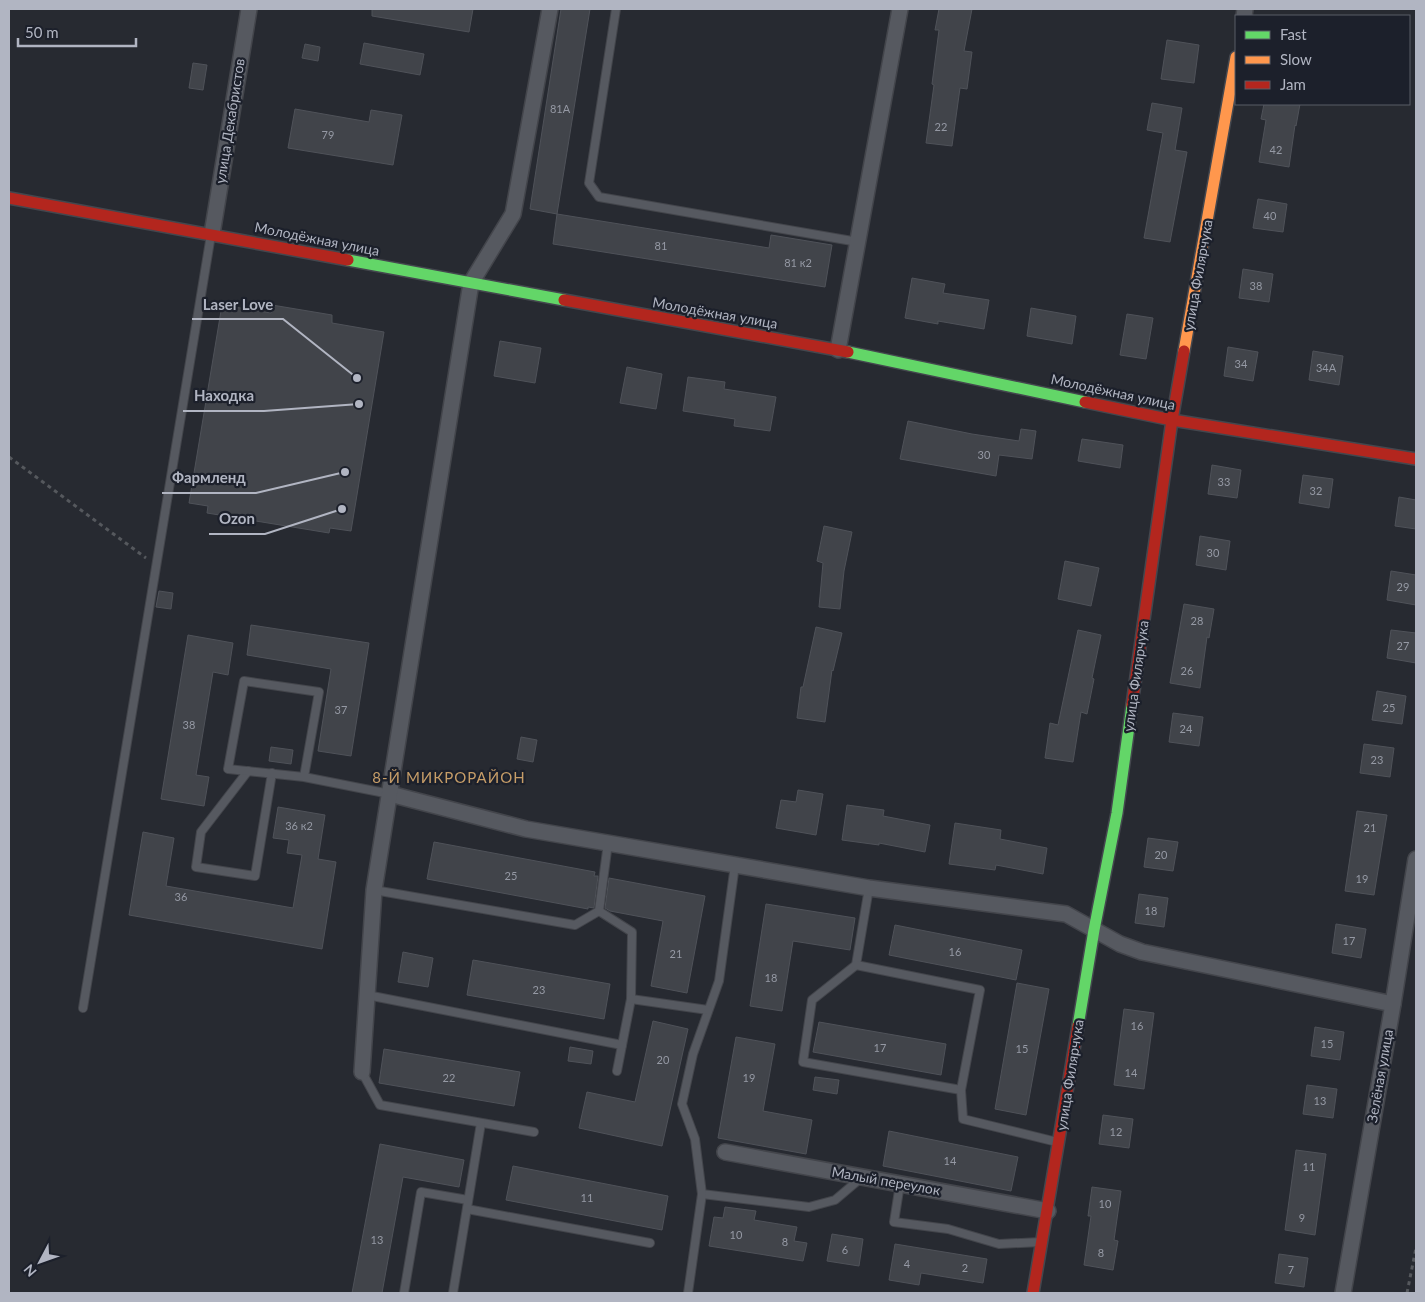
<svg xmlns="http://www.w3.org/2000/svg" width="1425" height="1302" font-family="Lato,sans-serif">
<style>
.building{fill:#41444a;stroke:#4f5259}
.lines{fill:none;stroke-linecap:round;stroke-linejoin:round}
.lane-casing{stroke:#43454b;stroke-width:10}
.street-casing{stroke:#43454b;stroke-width:18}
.fast-casing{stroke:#44474e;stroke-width:14}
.slow-casing{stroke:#44474e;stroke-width:14}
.jam-casing{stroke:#44474e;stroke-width:14}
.path{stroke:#55585d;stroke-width:3;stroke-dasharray:4 4;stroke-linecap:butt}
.lane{stroke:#565960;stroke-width:8}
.street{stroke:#565960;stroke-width:15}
.fast{stroke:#63d668;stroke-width:11}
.slow{stroke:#ff974d;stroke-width:11}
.jam{stroke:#b3261e;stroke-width:11}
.labels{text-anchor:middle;stroke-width:4.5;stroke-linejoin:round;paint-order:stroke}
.number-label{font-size:11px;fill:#9599a4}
.street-label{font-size:14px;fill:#b1b5c2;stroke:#1c202b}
.neighbourhood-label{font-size:15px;letter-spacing:1px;fill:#c69d68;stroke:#1c202b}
.leader{fill:none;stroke:#b1b5c2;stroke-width:2}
.callout-dot{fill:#b1b5c2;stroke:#1c202b;stroke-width:2}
.callout-label{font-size:15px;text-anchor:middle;font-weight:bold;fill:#b1b5c2;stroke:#1c202b;stroke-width:4.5;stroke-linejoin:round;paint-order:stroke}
</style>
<rect width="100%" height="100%" fill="#272a31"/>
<g class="building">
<path d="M372 9H473L469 32 372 16Z"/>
<path d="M561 9H590L557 214 530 209Z"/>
<path d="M939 9H972L964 51 972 52 967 89 960 88 952 146 926 143 934 85 932 84 939 30H935Z"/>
<path d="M1167 40 1199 45 1194 83 1161 79Z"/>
<path d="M364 43 424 54 420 75 360 64Z"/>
<path d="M305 44 320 47 318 61 302 58Z"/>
<path d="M193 63 207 65 203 90 189 88Z"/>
<path d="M1152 103 1182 108 1175 150 1187 152 1170 242 1144 238 1163 133 1147 130Z"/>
<path d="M1264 104H1300L1296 126 1295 125 1289 167 1259 162 1266 120 1261 119Z"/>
<path d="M295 109 369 122 371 110 402 115 393 165 288 148Z"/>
<path d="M1258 199 1287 204 1283 232 1253 228Z"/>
<path d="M557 214 769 248 771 235 832 245 825 287 553 244Z"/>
<path d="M1243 269 1273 274 1269 302 1239 298Z"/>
<path d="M912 278 945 284 943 293 989 300 984 329 938 321V324L905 318Z"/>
<path d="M222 305 271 313 272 305 332 315V323L384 332 351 531 330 528 329 533 207 513 208 506 189 503Z"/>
<path d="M1031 308 1076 316 1072 344 1027 336Z"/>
<path d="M1127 314 1153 318 1146 359 1120 355Z"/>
<path d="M500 341 541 348 535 383 494 376Z"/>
<path d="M1228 347 1258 352 1253 381 1224 376Z"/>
<path d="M1313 351 1343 356 1339 385 1309 380Z"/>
<path d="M627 367 662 374 656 409 620 403Z"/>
<path d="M688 377 725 382 724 389 776 397 770 431 734 426 735 419 683 411Z"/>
<path d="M908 421 972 434 1019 441 1021 429 1036 431 1032 459 999 455 996 476 900 459Z"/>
<path d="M1082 439 1123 445 1120 468 1078 461Z"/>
<path d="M1212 465 1241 470 1237 498 1208 494Z"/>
<path d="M1303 475 1333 479 1329 508 1299 503Z"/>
<path d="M1399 497 1416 500V529L1395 526Z"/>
<path d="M824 526 852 532 844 571 840 609 819 607 823 563 817 561Z"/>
<path d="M1200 536 1230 541 1226 570 1196 565Z"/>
<path d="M1065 561 1099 568 1091 606 1058 599Z"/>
<path d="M1391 571 1416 575V605L1387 600Z"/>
<path d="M159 591 173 593 171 609 156 607Z"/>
<path d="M1184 604 1214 609 1209 638 1207 637 1200 688 1170 683Z"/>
<path d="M251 625 369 643 351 756 318 751 331 669 247 655Z"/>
<path d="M816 627 842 633 833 671 832 670 825 722 797 718 801 687H803Z"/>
<path d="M1078 630 1101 635 1092 678 1094 679 1087 714 1081 712 1073 762 1045 758 1050 723 1058 725Z"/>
<path d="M1391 630 1416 633V663L1387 658Z"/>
<path d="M188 635 233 643 228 675 213 672 196 775 209 777 204 806 161 799Z"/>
<path d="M1377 691 1406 696 1402 724 1372 720Z"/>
<path d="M1173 713 1203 717 1199 746 1169 742Z"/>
<path d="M521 737 537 740 533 762 517 759Z"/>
<path d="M1364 744 1394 748 1390 777 1360 773Z"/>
<path d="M271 747 293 750 291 764 269 761Z"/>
<path d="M798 790 823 794 816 835 776 828 781 800 796 802Z"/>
<path d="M847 805 884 810 883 816 930 825 925 852 879 843V845L842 840Z"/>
<path d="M278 807 325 815 318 859 336 862 322 949 129 915 143 832 174 838 166 886 293 908 302 855 287 853 289 840 273 838Z"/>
<path d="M1357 811 1387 815 1374 895 1345 891Z"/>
<path d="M955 823 1001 830 1000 839 1047 848 1043 874 996 865 995 870 949 864Z"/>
<path d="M1148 838 1178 842 1173 871 1144 867Z"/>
<path d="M434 842 595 872 594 876H598L594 908 588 907V909L427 879Z"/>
<path d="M609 878 705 896 687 993 651 986 663 921 610 911 605 908Z"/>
<path d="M1139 894 1168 898 1164 927 1135 923Z"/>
<path d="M766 904 855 918 850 950 793 941 782 1011 750 1006Z"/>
<path d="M1336 924 1366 929 1361 958 1332 953Z"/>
<path d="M895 925 1022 950 1016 980 889 955Z"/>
<path d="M403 952 433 958 428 987 398 982Z"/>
<path d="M473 960 610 984 604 1019 467 995Z"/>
<path d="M1017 983 1049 989 1026 1115 995 1109Z"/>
<path d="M1124 1009 1154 1013 1144 1089 1114 1085Z"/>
<path d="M653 1021 688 1029 662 1146 579 1128 587 1092 635 1102Z"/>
<path d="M819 1022 946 1044 941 1075 813 1052Z"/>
<path d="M1315 1027 1344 1032 1340 1060 1311 1056Z"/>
<path d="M736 1037 775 1044 763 1111 812 1120 806 1154 718 1138Z"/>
<path d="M570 1047 593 1051 591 1064 568 1061Z"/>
<path d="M384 1049 520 1072 514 1106 379 1083Z"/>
<path d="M815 1077 839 1080 837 1094 813 1090Z"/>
<path d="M1307 1085 1337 1089 1333 1118 1303 1114Z"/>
<path d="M1103 1115 1133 1119 1129 1148 1099 1144Z"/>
<path d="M889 1131 1018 1157 1011 1191 883 1166Z"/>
<path d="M380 1144 464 1160 459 1187 403 1177 382 1293H352Z"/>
<path d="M1296 1150 1326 1154 1315 1235 1285 1230Z"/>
<path d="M513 1166 668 1196 662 1230 506 1200Z"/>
<path d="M1092 1187 1121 1191 1114 1240 1118 1241 1113 1270 1084 1265 1091 1216H1088Z"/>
<path d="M725 1207 756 1211 754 1220 797 1227 794 1241 807 1243 803 1261 709 1246 714 1217 723 1218Z"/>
<path d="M832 1234 863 1239 859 1266 827 1261Z"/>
<path d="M895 1244 987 1259 983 1283 921 1273 919 1285 889 1280Z"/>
<path d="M1279 1254 1308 1258 1304 1287 1275 1283Z"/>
</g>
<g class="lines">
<g class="lane-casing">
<g id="lane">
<path d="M616 9 589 183 599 197 858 242"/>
<path d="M248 771 201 832 196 867 255 876 272 773"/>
<path d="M304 777 319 692 244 681 228 769 304 777 390 794"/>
<path d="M735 865 719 981 693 1054 682 1104 695 1139 702 1194 809 1207 835 1200 861 1178"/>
<path d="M869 888 856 965 812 1000 803 1062 961 1090 963 1119 1057 1142"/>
<path d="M374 890 575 925 599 911 608 843"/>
<path d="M599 911 632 932 631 999 617 1071"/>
<path d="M856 965 980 990 961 1090"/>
<path d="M367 995 622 1045"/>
<path d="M631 999 708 1010"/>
<path d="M83 1008 211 235"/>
<path d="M362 1072 380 1105 534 1132"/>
<path d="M900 1184 894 1222 948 1229 999 1244 1041 1242"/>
<path d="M467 1209 650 1243"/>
<path d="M404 1293 421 1192 468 1200"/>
<path d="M453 1293 481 1123"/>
<path d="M688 1293 702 1194"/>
</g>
</g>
<g class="street-casing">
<g id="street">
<path d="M1244 16 1245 9"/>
<path d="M212 234 249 9"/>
<path d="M838 350 900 9"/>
<path d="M390 794 526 829 869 888 1066 914 1120 944 1142 952 1393 1004"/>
<path d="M362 1072 374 890 471 283 513 214 550 9"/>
<path d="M725 1152 1048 1211"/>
<path d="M1343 1293 1393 1004 1416 859"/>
</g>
</g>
<g class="fast-casing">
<g id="fast">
<path d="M348 260 564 300"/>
<path d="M848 352 1085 402"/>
<path d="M1078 1026 1094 930 1117 813 1132 705"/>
</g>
</g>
<g class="slow-casing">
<path id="slow" d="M1184 351 1236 57"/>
</g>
<g class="jam-casing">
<g id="jam">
<path d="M9 198 348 260"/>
<path d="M564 300 848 352"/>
<path d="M1085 402 1172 420 1416 459"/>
<path d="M1132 705 1172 420 1184 351"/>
<path d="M1033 1293 1078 1026"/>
</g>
</g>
<g class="path">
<path d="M9 457 146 558"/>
<path d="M1407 1293 1416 1248"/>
</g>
<use href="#lane" class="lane"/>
<use href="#street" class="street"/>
<use href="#fast" class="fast"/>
<use href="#slow" class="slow"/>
<use href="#jam" class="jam"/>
</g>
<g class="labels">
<g class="number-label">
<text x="560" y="113">81А</text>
<text x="941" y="131">22</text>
<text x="328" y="139">79</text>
<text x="1276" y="154">42</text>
<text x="1270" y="220">40</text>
<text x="661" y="250">81</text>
<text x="798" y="267">81 к2</text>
<text x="1256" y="290">38</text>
<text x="1241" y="368">34</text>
<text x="1326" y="372">34А</text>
<text x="984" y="459">30</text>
<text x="1224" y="486">33</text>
<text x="1316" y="495">32</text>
<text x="1213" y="557">30</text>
<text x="1403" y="591">29</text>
<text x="1197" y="625">28</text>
<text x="1403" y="650">27</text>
<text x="1187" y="675">26</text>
<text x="1389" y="712">25</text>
<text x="341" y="714">37</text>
<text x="189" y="729">38</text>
<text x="1186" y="733">24</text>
<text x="1377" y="764">23</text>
<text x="299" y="830">36 к2</text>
<text x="1370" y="832">21</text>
<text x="1161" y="859">20</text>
<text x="511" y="880">25</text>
<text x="1362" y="883">19</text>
<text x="181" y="901">36</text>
<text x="1151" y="915">18</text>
<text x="1349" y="945">17</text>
<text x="955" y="956">16</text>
<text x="676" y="958">21</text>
<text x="771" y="982">18</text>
<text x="539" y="994">23</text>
<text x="1137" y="1030">16</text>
<text x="1327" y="1048">15</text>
<text x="880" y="1052">17</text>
<text x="1022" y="1053">15</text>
<text x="663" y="1064">20</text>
<text x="1131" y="1077">14</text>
<text x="449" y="1082">22</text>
<text x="749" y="1082">19</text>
<text x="1320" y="1105">13</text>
<text x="1116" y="1136">12</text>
<text x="950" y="1165">14</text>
<text x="1309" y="1171">11</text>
<text x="587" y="1202">11</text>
<text x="1105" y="1208">10</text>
<text x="1302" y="1222">9</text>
<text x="736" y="1239">10</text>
<text x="377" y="1244">13</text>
<text x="785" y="1246">8</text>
<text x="845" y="1254">6</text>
<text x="1101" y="1257">8</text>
<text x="907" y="1268">4</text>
<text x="965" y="1272">2</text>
<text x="1291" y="1274">7</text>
</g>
<g class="street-label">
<text transform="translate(230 121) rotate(-81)" y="5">улица Декабристов</text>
<text transform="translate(317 239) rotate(11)" y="5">Молодёжная улица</text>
<text transform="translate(1198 275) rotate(-80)" y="5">улица Филярчука</text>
<text transform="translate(715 313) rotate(10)" y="5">Молодёжная улица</text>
<text transform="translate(1113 392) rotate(12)" y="5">Молодёжная улица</text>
<text transform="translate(1136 676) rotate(-82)" y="5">улица Филярчука</text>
<text transform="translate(1070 1075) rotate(-81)" y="5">улица Филярчука</text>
<text transform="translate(1380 1076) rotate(-80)" y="5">Зелёная улица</text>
<text transform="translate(886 1181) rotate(10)" y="5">Малый переулок</text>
</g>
<g class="neighbourhood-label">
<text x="449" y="783">8-Й МИКРОРАЙОН</text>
</g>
</g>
<path class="leader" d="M357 378L283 319H192M359 404L264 411H183M345 472L256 493H162M342 509L265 534H209"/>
<g class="callout-dot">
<circle cx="357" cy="378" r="5"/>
<circle cx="359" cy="404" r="5"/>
<circle cx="345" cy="472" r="5"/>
<circle cx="342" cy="509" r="5"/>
</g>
<g class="callout-label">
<text x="238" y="310">Laser Love</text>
<text x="224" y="401">Находка</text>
<text x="209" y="483">Фармленд</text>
<text x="237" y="524">Ozon</text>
</g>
<rect width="1425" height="1302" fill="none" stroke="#b1b5c2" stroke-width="20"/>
<rect x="1235" y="15" width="175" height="90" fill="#1c202b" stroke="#585c67"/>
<rect x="1245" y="31" width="25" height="8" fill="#63d668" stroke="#585c67"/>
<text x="1280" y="40" font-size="15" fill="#b1b5c2">Fast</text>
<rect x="1245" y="56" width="25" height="8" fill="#ff974d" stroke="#585c67"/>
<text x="1280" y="65" font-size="15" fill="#b1b5c2">Slow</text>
<rect x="1245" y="81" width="25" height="8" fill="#b3261e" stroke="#585c67"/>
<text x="1280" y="90" font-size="15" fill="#b1b5c2">Jam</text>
<g transform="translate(40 1262) rotate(229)" stroke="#1c202b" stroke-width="4" paint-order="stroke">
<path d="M0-4L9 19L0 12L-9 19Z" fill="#b1b5c2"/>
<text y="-8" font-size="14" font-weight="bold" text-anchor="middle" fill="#b1b5c2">N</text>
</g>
<path d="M18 38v8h118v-8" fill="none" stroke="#b1b5c2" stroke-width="2.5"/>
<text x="25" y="38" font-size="15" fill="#b1b5c2" stroke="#1c202b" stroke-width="4" paint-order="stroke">50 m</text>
</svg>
